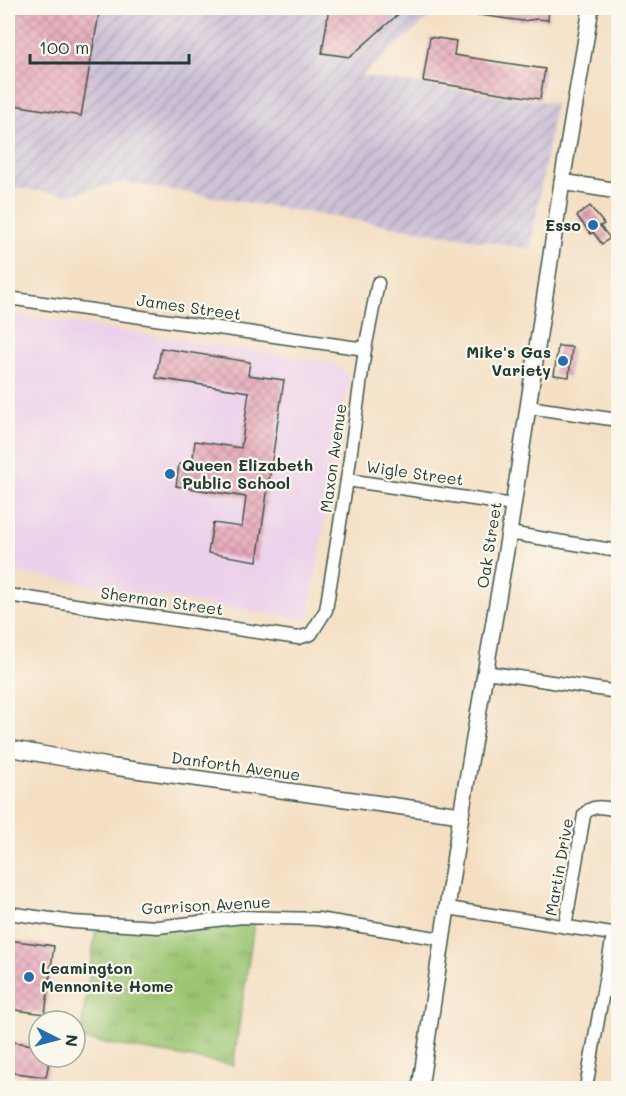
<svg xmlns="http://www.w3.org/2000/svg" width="626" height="1096" font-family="Mali,sans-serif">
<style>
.built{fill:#ecd1ea}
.industrial{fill:url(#industrial-furrows)}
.park{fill:url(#park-tufts);stroke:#5d8153;stroke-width:1.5}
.building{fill:url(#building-cross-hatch)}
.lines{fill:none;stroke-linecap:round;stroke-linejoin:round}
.minor-casing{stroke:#3f5549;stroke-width:15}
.tertiary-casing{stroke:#3f5549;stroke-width:18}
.minor{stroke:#fff;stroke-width:12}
.tertiary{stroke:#fff;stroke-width:15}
.poi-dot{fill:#1f6fb2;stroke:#fbf7ec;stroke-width:2}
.labels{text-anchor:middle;stroke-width:4.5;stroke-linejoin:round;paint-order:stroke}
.poi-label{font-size:16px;font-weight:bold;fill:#1f3d34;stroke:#fbf7ec;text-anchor:end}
.street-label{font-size:16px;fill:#1f3d34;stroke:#fbf7ec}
</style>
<defs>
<pattern id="industrial-furrows" width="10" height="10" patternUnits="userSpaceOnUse" patternTransform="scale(1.5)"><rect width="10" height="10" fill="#cbbfd5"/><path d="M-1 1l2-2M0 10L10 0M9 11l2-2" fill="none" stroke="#a49cae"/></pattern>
<pattern id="park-tufts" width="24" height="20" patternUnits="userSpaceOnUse" patternTransform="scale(1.5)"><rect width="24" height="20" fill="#9bc572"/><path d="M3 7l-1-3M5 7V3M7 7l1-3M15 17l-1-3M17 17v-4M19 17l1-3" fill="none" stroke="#7ea15e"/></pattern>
<pattern id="building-cross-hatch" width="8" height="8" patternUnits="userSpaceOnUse" patternTransform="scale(1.5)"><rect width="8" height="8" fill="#e7a7ba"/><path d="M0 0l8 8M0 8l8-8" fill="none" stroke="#bb8998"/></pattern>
</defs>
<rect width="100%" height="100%" fill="#fbf7ec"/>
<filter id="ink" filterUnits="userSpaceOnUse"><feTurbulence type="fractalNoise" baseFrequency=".0167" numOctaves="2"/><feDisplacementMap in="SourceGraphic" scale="12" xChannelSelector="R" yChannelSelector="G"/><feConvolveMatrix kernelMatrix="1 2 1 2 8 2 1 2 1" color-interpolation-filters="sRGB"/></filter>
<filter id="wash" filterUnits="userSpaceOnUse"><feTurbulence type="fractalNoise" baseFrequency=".008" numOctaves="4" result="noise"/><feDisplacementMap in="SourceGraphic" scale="24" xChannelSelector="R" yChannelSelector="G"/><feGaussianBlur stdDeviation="1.35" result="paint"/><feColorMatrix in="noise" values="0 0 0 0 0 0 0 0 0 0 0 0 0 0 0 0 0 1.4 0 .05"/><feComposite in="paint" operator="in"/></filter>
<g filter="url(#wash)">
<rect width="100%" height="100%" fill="#f4dfc3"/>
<path class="built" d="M8 314 335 363 349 378 308 619 240 610 8 571Z"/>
<path class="industrial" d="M8 8H440L361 76 555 103 531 249 122 182 70 195 8 187Z"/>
<path class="park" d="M255 917 233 1065 80 1039 97 923 158 927Z"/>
<g id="blocks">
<g class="building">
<path d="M8 8H100L81 116 8 104Z"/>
<path d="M329 8H405L350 57 322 53Z"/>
<path d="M465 8H549L548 20 536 19 523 21 465 13Z"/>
<path d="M430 37 456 41 454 55 545 69 540 99 423 81Z"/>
<path d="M590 206 604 224 600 226 610 238 602 244 593 232 591 234 577 216Z"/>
<path d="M558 346 572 347 569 377 554 375Z"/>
<path d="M161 348 250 362 248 375 284 380 257 561 208 553 213 523 242 527 246 497 176 486 179 464 192 466 195 441 241 448 249 392 156 378Z"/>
<path d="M8 940 54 946 45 1014 8 1009Z"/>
<path d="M8 1041 39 1046V1057H50L46 1077 8 1072Z"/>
</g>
</g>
</g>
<g filter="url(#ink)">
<use href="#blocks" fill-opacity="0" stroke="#3f5549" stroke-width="1.5"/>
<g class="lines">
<g class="minor-casing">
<g id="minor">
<path d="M8 298 365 349"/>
<path d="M528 407 618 420"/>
<path d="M347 480 513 505"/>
<path d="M509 533 618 551"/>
<path d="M8 595 298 638 311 634 326 610 347 480 365 349 378 283"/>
<path d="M486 672 618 692"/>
<path d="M448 908 618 935"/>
<path d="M8 913 73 922 158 927 242 917 318 919 442 939"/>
<path d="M565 927 584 815C592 803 606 808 618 810"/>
<path d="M586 1088 613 935"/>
</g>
</g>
<g class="tertiary-casing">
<g id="tertiary">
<path d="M562 182 618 191"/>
<path d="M8 748 114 767 461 815"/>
<path d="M420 1088 461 815 509 533 562 182 591 8"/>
</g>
</g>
<use href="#minor" class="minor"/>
<use href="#tertiary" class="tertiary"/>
</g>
</g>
<g class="poi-dot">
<circle cx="593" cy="225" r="6"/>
<circle cx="563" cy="361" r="6"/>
<circle cx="170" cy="474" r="6"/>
<circle cx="29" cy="977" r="6"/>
</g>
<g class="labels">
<g class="poi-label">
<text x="581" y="231">Esso</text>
<text x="551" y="358">Mike's Gas<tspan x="551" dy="18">Variety</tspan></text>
<text x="182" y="471" text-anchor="start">Queen Elizabeth<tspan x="182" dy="18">Public School</tspan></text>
<text x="41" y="974" text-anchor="start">Leamington<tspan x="41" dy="18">Mennonite Home</tspan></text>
</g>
<g class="street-label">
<text transform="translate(189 307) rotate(8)" y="6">James Street</text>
<text transform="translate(333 458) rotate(-82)" y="6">Maxon Avenue</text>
<text transform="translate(415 473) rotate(8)" y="6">Wigle Street</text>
<text transform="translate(489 545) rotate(-81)" y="6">Oak Street</text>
<text transform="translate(162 601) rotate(8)" y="6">Sherman Street</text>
<text transform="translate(236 766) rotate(8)" y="6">Danforth Avenue</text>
<text transform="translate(559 867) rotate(-80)" y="6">Martin Drive</text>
<text transform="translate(206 905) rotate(-3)" y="6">Garrison Avenue</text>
</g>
</g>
<rect width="626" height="1096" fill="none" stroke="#fbf7ec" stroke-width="30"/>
<g transform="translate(57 1039) rotate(96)"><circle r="28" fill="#fbf7ec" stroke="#a3ada2" stroke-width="1.5"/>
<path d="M0-4.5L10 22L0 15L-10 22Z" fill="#1f6fb2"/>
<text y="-9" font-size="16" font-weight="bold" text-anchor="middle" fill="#1f3d34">N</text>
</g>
<path d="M30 54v9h159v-9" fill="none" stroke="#1f3d34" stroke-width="3"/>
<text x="39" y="54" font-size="18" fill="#1f3d34" stroke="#fbf7ec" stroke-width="4.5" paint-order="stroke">100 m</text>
</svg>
